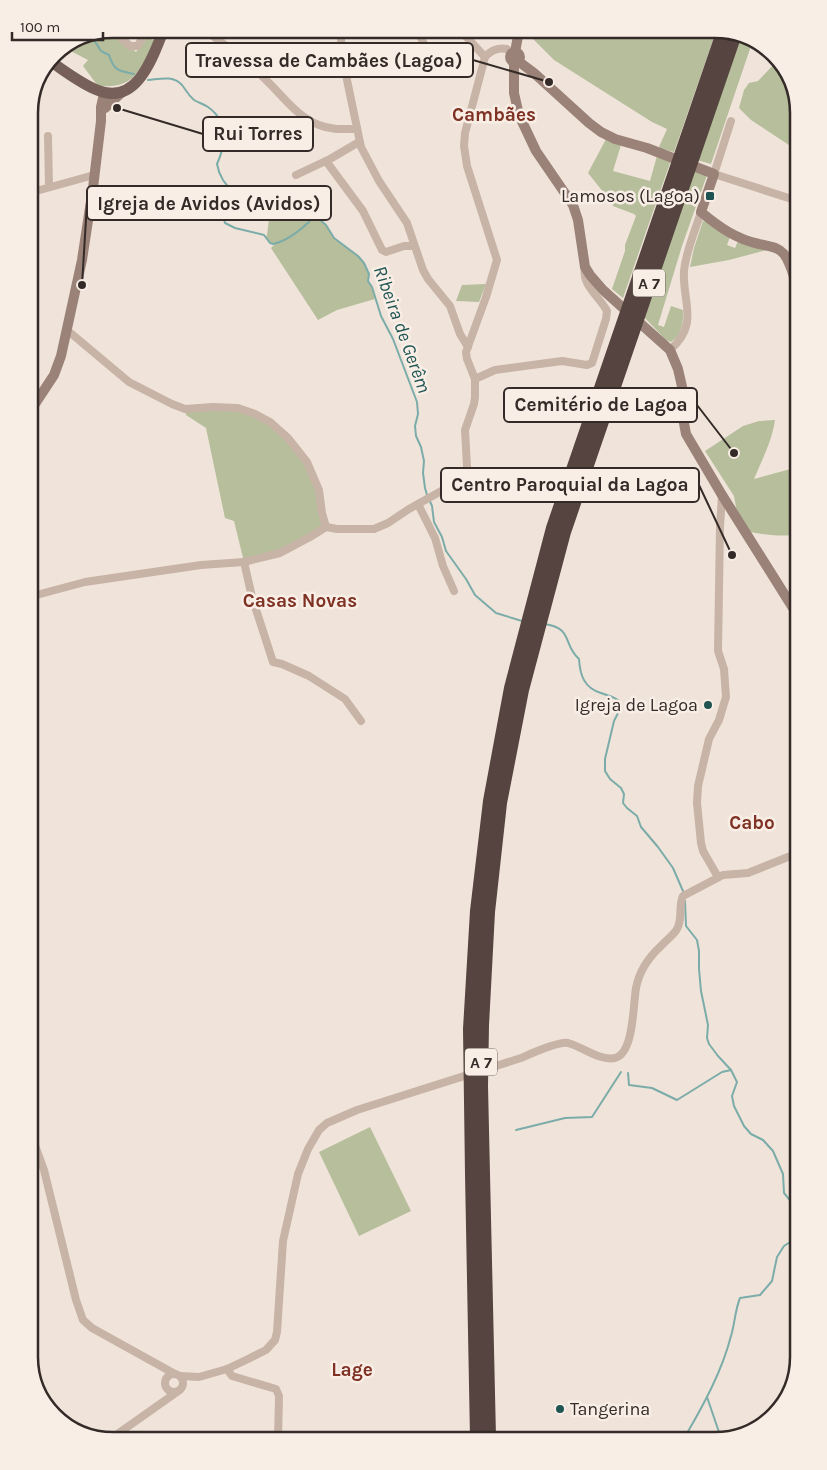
<svg xmlns="http://www.w3.org/2000/svg" width="827" height="1470" font-family="Karla,sans-serif">
<style>
.green{fill:#b6be9b}
.lines{fill:none;stroke-linecap:round;stroke-linejoin:round}
.stream{stroke:#7baca9;stroke-width:2}
.street{stroke:#c8b3a7;stroke-width:8}
.secondary{stroke:#9b8278;stroke-width:10}
.primary{stroke:#766059;stroke-width:11}
.highway{stroke:#55443f;stroke-width:14}
.poi-dot{fill:#1f5452;stroke:#f8eee6;stroke-width:2}
.labels{text-anchor:middle;stroke-width:5;stroke-linejoin:round;paint-order:stroke}
.shield{fill:#f8eee6;stroke:#6f6560;stroke-width:1}
.shield-label{font-size:16px;font-weight:bold;fill:#342a27}
.poi-label{font-size:18px;fill:#342a27;stroke:#f8eee6;text-anchor:end}
.neighbourhood-label{font-size:19px;font-weight:bold;fill:#7f3224;stroke:#f8eee6}
.water-label{font-size:19px;font-style:italic;fill:#1f5452;stroke:#f8eee6}
.rim{fill:none;stroke:#342a27;stroke-width:2.5}
.leader{fill:none;stroke:#342a27;stroke-width:2}
.callout-dot{fill:#342a27;stroke:#f8eee6;stroke-width:2}
.callout{fill:#f8eee6;stroke:#342a27;stroke-width:2}
.callout-label{font-size:19px;text-anchor:middle;font-weight:bold;fill:#342a27}
</style>
<rect width="100%" height="100%" fill="#f0e4da"/>
<g class="green">
<path d="M717 29 674 152 662 149 659 147 667 129 652 122 554 60 529 35V31Z"/>
<path d="M81 35H90L92 37 95 35H118L136 52 147 38 154 40C141 70 135 89 98 86L83 66 88 60 63 47Z"/>
<path d="M741 36 753 40 711 164 697 160Z"/>
<path d="M776 62 792 80 798 113V151L751 120 739 108 744 90 749 83 758 81Z"/>
<path d="M606 139 621 145 613 171 650 181 657 156 671 160 623 298 612 289 625 251V245L636 216 634 214 613 206 612 203 588 173Z"/>
<path d="M694 169 707 175 682 246 658 325 664 327 671 306 683 310C684 322 681 336 671 342L666 340 643 316Z"/>
<path d="M295 193 298 202 310 220 313 218 319 219 326 225 334 238 358 256 364 263 369 274 368 281 372 287 375 299 337 310 318 320 271 248 275 244 270 243 266 237 267 235 272 196Z"/>
<path d="M703 221 706 222 730 237 727 245 735 248 738 241 765 248 779 255 767 250 729 260 690 267 694 248Z"/>
<path d="M486 284 479 302 456 301 462 285Z"/>
<path d="M238 408 270 422 307 462 326 527 280 553 244 562 234 521 225 518 206 428 186 415 185 409Z"/>
<path d="M775 420C772 441 762 460 754 479L798 467V534C782 537 766 535 750 532L737 513 734 496 705 451 743 426 759 421Z"/>
<path d="M370 1127 411 1211 359 1236 319 1152Z"/>
</g>
<g class="lines">
<g class="stream">
<path d="M90 35 94 40 101 51 109 55C114 71 119 71 134 74"/>
<path d="M148 80C160 79 173 75 182 85 186 90 188 95 194 100 199 103 204 104 208 107 229 122 226 144 217 164 218 170 220 175 223 180 229 189 237 194 237 206 229 211 221 211 225 223L235 228 264 235 270 243 273 244C287 241 303 228 313 218L319 219 326 225 334 238 358 256 364 263 369 274 368 281 372 287 381 316 393 339 417 402 418 414 415 426 416 436 421 447 424 461 423 473 425 488 427 495"/>
<path d="M429 499 432 506 434 522 442 537 446 551 466 579 475 595 496 613 522 621"/>
<path d="M544 624C574 628 562 644 579 659 580 675 584 688 601 693 608 696 613 696 619 701L620 709 614 721 605 759V771L610 779 621 788 624 794 623 803 627 808 637 816 641 827 658 847 673 868 683 891"/>
<path d="M685 901 686 926 697 940 699 951V969L701 991 708 1025 707 1038 709 1044 718 1056 731 1070 737 1082 732 1096 734 1106 744 1126 751 1134 763 1140 773 1151 783 1174 784 1193 798 1210"/>
<path d="M628 1073 629 1085 652 1088 677 1100 722 1072 731 1070"/>
<path d="M516 1130 565 1118 592 1117 621 1072"/>
<path d="M707 1397 720 1435"/>
<path d="M686 1435C704 1404 722 1371 731 1336 735 1323 735 1310 740 1298L760 1295 772 1281 777 1257 784 1246 798 1237"/>
</g>
<g class="street">
<path d="M461 31 485 57"/>
<path d="M418 32 426 48"/>
<path d="M340 33 347 80 361 147 379 181 407 223 423 270 428 279 450 306 460 334 468 347"/>
<path d="M210 34C230 48 249 63 266 80 283 96 297 117 319 125 331 130 344 129 357 129"/>
<path d="M118 35 130 46H138L144 34"/>
<path d="M731 121 714 174 798 201"/>
<path d="M48 136 49 187"/>
<path d="M326 161 363 211 382 250 386 252 404 246H414"/>
<path d="M296 175 330 159 359 142"/>
<path d="M29 193 94 175"/>
<path d="M67 330 129 382 172 404 185 409 213 407 238 408 255 414 270 422 288 438 307 462 319 490 322 513 326 527"/>
<path d="M670 350C700 324 682 302 684 271 686 251 695 231 701 212"/>
<path d="M475 379 495 370 562 361 587 365 592 363 606 319 607 311C599 296 581 285 585 267"/>
<path d="M418 504 435 538 443 566 454 591"/>
<path d="M326 527 337 529H374L388 523 409 509 461 480 464 477 467 467 465 430 474 404 475 397V379L467 359 466 352 486 297 497 260 467 166 464 146 465 133 485 57C491 50 498 47 507 49L511 53"/>
<path d="M326 527 310 537 280 553 244 562 252 597 273 662 282 664 309 676 345 699 361 721"/>
<path d="M29 597 85 582 201 565 244 562"/>
<path d="M718 877 703 851 701 843 697 803 698 786 709 739 719 720 726 697 724 669 718 651 720 527 722 495"/>
<path d="M29 1129 44 1170 76 1300 83 1320 92 1328 175 1374"/>
<path d="M227 1369 232 1376 276 1389 279 1396 278 1439"/>
<circle cx="174" cy="1383" r="9"/>
<path d="M180 1376 199 1377 227 1369 246 1360 266 1350 275 1340 277 1332 283 1241 298 1174 308 1149 319 1130 327 1123 357 1110 521 1058C530 1054 559 1041 568 1043 583 1047 599 1061 615 1058 634 1053 633 1005 636 988 639 972 649 957 661 946 666 940 673 936 677 929 683 919 678 906 683 896L723 875 748 873 798 853"/>
<path d="M106 1441 116 1435 177 1392"/>
</g>
<g class="secondary">
<circle cx="515" cy="57" r="5"/>
<path d="M515 52 519 31"/>
<path d="M518 61 534 73 589 123 601 132 615 139 647 148 714 174 701 212C719 227 736 239 759 244 767 246 777 246 784 254 791 263 794 278 798 290"/>
<path d="M514 63V93L519 115 536 151 573 205 578 220 585 267 590 275 603 290 670 350 678 369 683 391 684 423 686 434 722 495 798 616"/>
<path d="M105 108 122 92"/>
<path d="M29 413 54 375 61 356 82 260 93 188 101 121V107L103 98 107 93"/>
</g>
<path class="primary" d="M50 61C65 71 80 83 97 90 135 106 151 62 162 34"/>
<g class="highway">
<path d="M477 1437 472 1174 470 1029 477 911 490 801 511 688 553 528 724 30"/>
<path d="M489 1437 481 1086 482 1025 488 912 500 803 522 690 564 532 735 34"/>
</g>
</g>
<g class="poi-dot">
<rect x="705" y="191" width="10" height="10" rx="2.5"/>
<circle cx="708" cy="705" r="5"/>
<circle cx="560" cy="1409" r="5"/>
</g>
<g class="labels">
<g class="shield">
<rect x="633" y="269.5" width="32" height="27" rx="4"/>
<rect x="465" y="1048.5" width="32" height="27" rx="4"/>
</g>
<g class="shield-label">
<text x="649" y="289">A 7</text>
<text x="481" y="1068">A 7</text>
</g>
<g class="poi-label">
<text x="700" y="202">Lamosos (Lagoa)</text>
<text x="698" y="711">Igreja de Lagoa</text>
<text x="570" y="1415" text-anchor="start">Tangerina</text>
</g>
<g class="neighbourhood-label">
<text x="494" y="121">Cambães</text>
<text x="300" y="607">Casas Novas</text>
<text x="752" y="829">Cabo</text>
<text x="352" y="1376">Lage</text>
</g>
<g class="water-label">
<text transform="translate(403 329) rotate(70)" y="7">Ribeira de Gerêm</text>
</g>
</g>
<path d="M0 0H827V1470H0ZM113 38H715A75 75 0 0 1 790 113V1357A75 75 0 0 1 715 1432H113A75 75 0 0 1 38 1357V113A75 75 0 0 1 113 38Z" fill="#f8eee6" fill-rule="evenodd"/>
<path class="rim" d="M113 38H715A75 75 0 0 1 790 113V1357A75 75 0 0 1 715 1432H113A75 75 0 0 1 38 1357V113A75 75 0 0 1 113 38Z"/>
<path class="leader" d="M549 82L473 60M117 108L203 134M82 285L87 203M734 453L697 405M732 555L699 485"/>
<g class="callout-dot">
<circle cx="549" cy="82" r="5"/>
<circle cx="117" cy="108" r="5"/>
<circle cx="82" cy="285" r="5"/>
<circle cx="734" cy="453" r="5"/>
<circle cx="732" cy="555" r="5"/>
</g>
<g class="callout">
<rect x="186" y="43" width="287" height="34" rx="5"/>
<rect x="203" y="117" width="110" height="34" rx="5"/>
<rect x="87" y="186" width="244" height="34" rx="5"/>
<rect x="504" y="388" width="193" height="34" rx="5"/>
<rect x="441" y="468" width="258" height="34" rx="5"/>
</g>
<g class="callout-label">
<text x="329" y="67">Travessa de Cambães (Lagoa)</text>
<text x="258" y="140">Rui Torres</text>
<text x="209" y="210">Igreja de Avidos (Avidos)</text>
<text x="601" y="411">Cemitério de Lagoa</text>
<text x="570" y="491">Centro Paroquial da Lagoa</text>
</g>
<path d="M12 32v8h91v-8" fill="none" stroke="#342a27" stroke-width="2.5"/>
<text x="20" y="32" font-size="15" fill="#342a27" stroke="#f8eee6" stroke-width="4" paint-order="stroke">100 m</text>
</svg>
